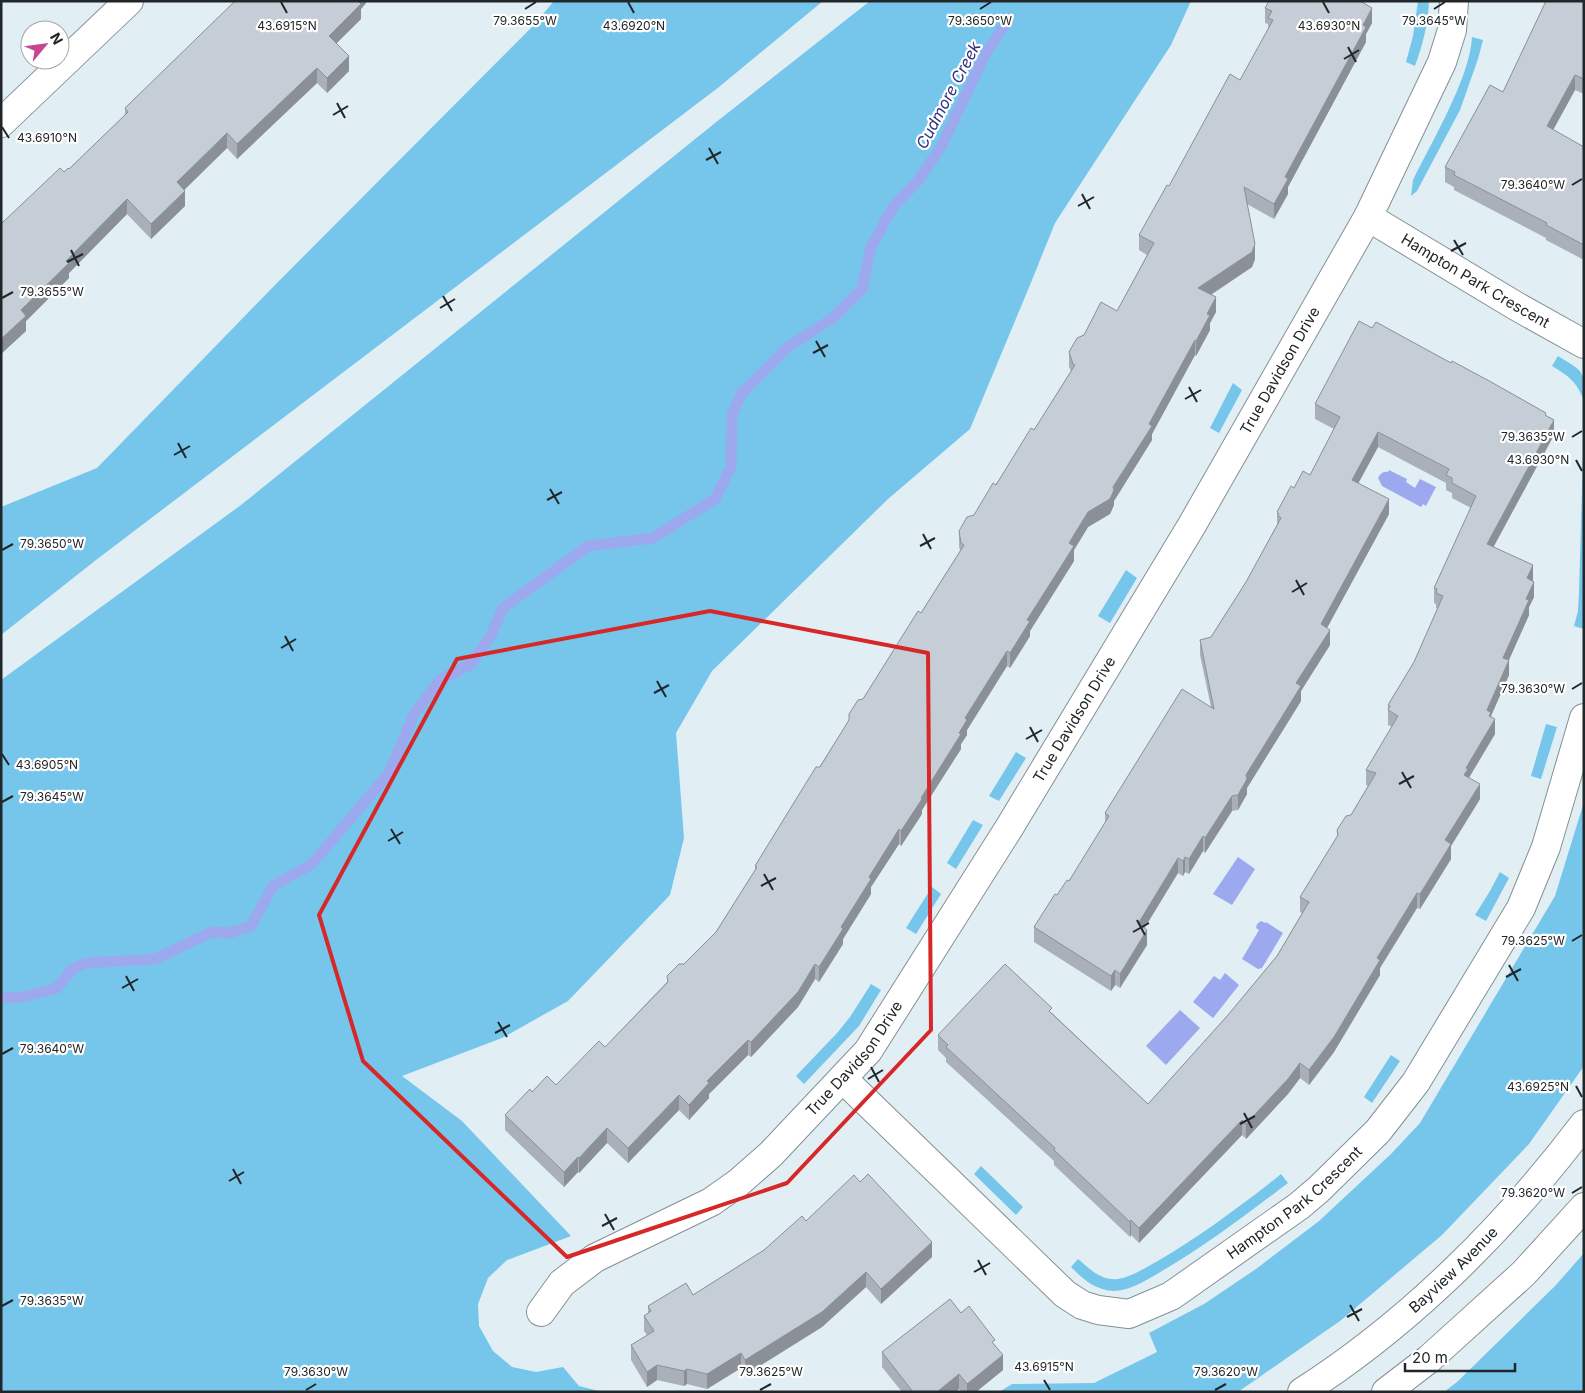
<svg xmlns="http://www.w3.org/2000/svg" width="1585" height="1393" font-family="Inter,sans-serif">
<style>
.green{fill:#76c6ec}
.water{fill:#9da9ef}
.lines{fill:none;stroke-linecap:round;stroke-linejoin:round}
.stream{stroke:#9da9ef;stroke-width:11}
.street-casing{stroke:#849096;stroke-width:30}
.secondary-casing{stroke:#849096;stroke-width:30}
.street{stroke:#fff;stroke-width:28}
.secondary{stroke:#fff;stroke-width:28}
.wall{fill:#a9b0b9}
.shaded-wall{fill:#8a9096}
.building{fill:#c5cdd7;stroke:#8a9096}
.marked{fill:none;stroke:#d62828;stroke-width:4;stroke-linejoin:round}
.ticks{fill:none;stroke:#212628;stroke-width:2}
.labels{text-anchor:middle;stroke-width:4.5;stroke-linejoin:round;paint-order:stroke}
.street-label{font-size:15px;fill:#212628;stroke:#fff}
.water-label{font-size:16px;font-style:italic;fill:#2f3080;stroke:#fff}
.ticks-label{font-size:12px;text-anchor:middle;fill:#212628;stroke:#fff;stroke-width:4.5;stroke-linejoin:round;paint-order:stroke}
</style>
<rect width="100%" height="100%" fill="#e1eef4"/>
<g class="green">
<path d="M554 1H823L719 87 96 560 1 635V507L97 468 276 284 532 27Z"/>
<path d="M870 1H1191L1171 45 1055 223 1030 285 970 429 888 499 712 671 676 733 684 838 670 895 568 1001 502 1038 402 1076 462 1121 571 1236 507 1260 488 1278 478 1304 479 1326 493 1351 512 1367 536 1372 563 1367 579 1386 603 1392H1V680L241 505 720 119Z"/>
<path d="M1418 1H1429C1428 24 1423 44 1415 66L1406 62 1413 36Z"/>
<path d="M1472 37 1483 40 1478 59 1460 110 1417 191 1411 196 1413 180C1431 143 1470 78 1472 37Z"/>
<path d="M1558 356C1585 373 1584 369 1584 402 1579 384 1568 375 1552 366Z"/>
<path d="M1233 383 1242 390 1219 433 1210 428Z"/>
<path d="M1584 420V629L1574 626 1578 611 1579 592Z"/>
<path d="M1126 570 1137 578 1110 623 1098 616Z"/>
<path d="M1546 724 1557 727 1541 779 1531 776Z"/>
<path d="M1016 752 1026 758 999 801 989 796Z"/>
<path d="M1584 802V1066L1529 1144 1442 1235 1340 1321 1238 1392H999L1012 1384 1094 1383 1157 1352 1149 1333 1204 1304 1256 1269 1319 1221 1391 1154 1420 1123 1555 896Z"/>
<path d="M973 820 983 825 956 869 947 863Z"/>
<path d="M1500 872 1509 878 1486 921 1475 915 1490 891Z"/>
<path d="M932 887 941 894 916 934 906 928Z"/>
<path d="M871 984 881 990 859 1026 804 1084 796 1076 838 1032 850 1017Z"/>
<path d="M1391 1055 1400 1061 1372 1103 1364 1097Z"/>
<path d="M981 1166 1023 1207 1016 1215 974 1174Z"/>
<path d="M1281 1174 1288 1183C1247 1214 1207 1245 1162 1271 1148 1279 1131 1291 1113 1291 1095 1290 1083 1279 1071 1267L1078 1259C1090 1269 1101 1281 1118 1279 1131 1277 1145 1268 1156 1262 1200 1236 1241 1206 1281 1174Z"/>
<path d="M1584 1253V1392H1444L1457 1382 1555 1286Z"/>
</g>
<g class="water">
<path d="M1389 470 1407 479 1406 482 1415 488 1420 479 1436 487 1426 506 1423 504 1421 507 1382 486 1378 478C1381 473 1383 471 1388 472Z"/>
<path d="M1238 857 1255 869 1232 905 1213 894Z"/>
<path d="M1261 921 1265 923 1266 922 1283 933 1262 968 1258 969 1242 959 1259 930 1256 928 1257 924Z"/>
<path d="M1225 973 1239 985 1213 1018 1193 1002 1214 976 1220 980Z"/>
<path d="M1180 1010 1200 1028 1166 1065 1146 1046Z"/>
</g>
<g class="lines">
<path class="stream" d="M1 998 23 997 57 988 71 970 86 963 155 959 212 932 230 933 251 926 273 886 312 864 389 773 414 714 440 680 471 664 491 635 503 608 588 546 653 538 715 499 731 467 732 415 741 394 788 347 833 318 862 289 871 247 893 207 918 181 942 145 986 53 1009 19"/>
<g class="street-casing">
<g id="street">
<path d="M1 123 129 1"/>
<path id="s1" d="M1368 217 1516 306 1584 344"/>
<path id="s2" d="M843 1079 1065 1294 1082 1305 1098 1310 1129 1314 1171 1296 1299 1206 1319 1189 1378 1131 1416 1082 1521 908 1546 847 1584 718"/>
<path id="s3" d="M541 1312 562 1283 595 1258 711 1202 738 1183 771 1154 868 1051 1009 828 1192 525 1368 217 1442 62 1452 30 1454 1"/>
</g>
</g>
<g class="secondary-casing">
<g id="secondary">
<path id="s4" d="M1302 1392C1410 1323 1507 1226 1584 1124"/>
<path d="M1386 1392 1429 1359 1524 1273 1584 1207"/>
</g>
</g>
<use href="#street" class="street"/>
<use href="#secondary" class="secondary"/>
</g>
<g class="wall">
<path d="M366 1V3L361 9V19L336 43 349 71 327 93 317 83 237 159 227 148 184 190 185 206 151 239 127 214 69 273V278L26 321V331L1 354 64 172 69 169 125 115V108Z"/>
<path d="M1584 1V94L1575 90 1553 130 1584 147V260L1546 240V238L1454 190V187L1445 182V167L1503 92Z"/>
<path d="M1265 8 1372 23 1366 34V42L1288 187V194L1274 219 1247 204 1255 259 1252 267 1211 295 1216 312 1210 323V330L1196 356 1195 355 1152 434V440L1114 501V505L1110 514 1088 527 1074 550V561L1030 631V636L1010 668 1007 666 967 730V735L961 744V749L922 810V814L901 846 899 844 871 887V894L843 939V944L819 982 815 979 798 1007 751 1057 748 1055 709 1094V1098L689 1120 679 1110 628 1163 607 1143 579 1173 578 1172 564 1187 505 1130V1115L532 1092 556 1085 605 1047 684 964 716 932 755 871V866L849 721V714L863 699 921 613 960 551 959 546V531L974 515 1034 430 1071 371 1069 367V352L1084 335 1117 311 1147 255 1139 250V235L1169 186 1240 80 1268 30V24L1265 23Z"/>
<path d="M1372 328 1546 416 1554 435 1493 547 1533 580 1534 597 1529 607V615L1509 660V675L1491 716 1495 734 1469 778 1480 799 1451 846V859L1420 909 1417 908 1380 968V975L1334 1052 1309 1085 1300 1078 1288 1094 1246 1139 1242 1135 1139 1243 1131 1235 1130 1237 1054 1165V1161L946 1062V1058L938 1050V1035L1052 1013 1148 1104 1228 1015 1277 956 1302 913 1300 912V897L1337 837V830L1351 815 1368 786 1366 785V770L1392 727 1388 725V705L1414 662 1438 609 1436 608V604L1434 603V588L1471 508 1452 498V493L1446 490V483L1378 447 1358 483 1389 514 1327 628 1330 645 1301 691V701L1247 788V794L1238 810 1232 811 1205 853 1203 851 1189 874 1185 872 1183 876 1178 873 1144 928 1147 945 1120 988 1115 985 1111 991 1034 942V927L1057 895 1069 881 1105 823V813L1211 707 1200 655V640L1211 637 1246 582 1277 525V512L1294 488 1310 475 1334 429 1315 419V404Z"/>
<path d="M806 1221 932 1257 881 1304 866 1287 822 1327 745 1375 741 1368 707 1389 687 1384 684 1386 657 1380 647 1387 631 1360V1345L647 1335 644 1331V1316L648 1314V1306L693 1295 764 1250Z"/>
<path d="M961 1313 995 1345 1003 1370 976 1392H961L959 1389 956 1392H902L882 1367V1352Z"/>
</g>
<g class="shaded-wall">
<path d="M356 1H366V3L361 9V19L329 51V36Z"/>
<path d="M1372 8V23L1366 34V42L1288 187V194L1274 219V204L1285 177 1363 25Z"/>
<path d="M349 56V71L327 93V78Z"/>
<path d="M317 68V83L237 159V144Z"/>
<path d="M1575 75V90L1547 141V126Z"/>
<path d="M227 133V148L177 197V182Z"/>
<path d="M185 191V206L151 239V224Z"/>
<path d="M127 199V214L69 273V278L26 321V331L1 354V339L21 310 66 261Z"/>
<path d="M1255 244V259L1252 267 1198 303V288Z"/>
<path d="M1216 297V312L1210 323V330L1196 356V341L1207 314Z"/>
<path d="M1195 340V355L1152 434V440L1114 501V505L1110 514 1088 527 1074 550V561L1030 631V636L1010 668V653L1027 620 1069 543 1088 512 1113 487 1149 424Z"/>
<path d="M1554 420V435L1487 559V544Z"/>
<path d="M1378 432V447L1352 495V480Z"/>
<path d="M1389 499V514L1321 639V624Z"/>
<path d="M1533 565V580L1527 593V578Z"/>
<path d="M1534 582V597L1529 607V615L1503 673V658L1526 599Z"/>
<path d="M1330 630V645L1301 691V701L1247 788V794L1238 810V795L1246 775 1296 683Z"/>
<path d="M1007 651V666L967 730V735L961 744V749L922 810V814L901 846V831L959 733 965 718Z"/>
<path d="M1509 660V675L1491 716V726L1495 719V734L1468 779 1464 775 1466 768 1487 710Z"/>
<path d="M1480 784V799L1451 846V859L1420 909V894L1445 840Z"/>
<path d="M1232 796V811L1205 853V838Z"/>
<path d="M899 829V844L871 887V894L843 939V944L819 982V967L869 877Z"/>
<path d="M1203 836V851L1189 874V859Z"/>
<path d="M1185 857V872L1183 876V861Z"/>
<path d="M1178 858V873L1138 939V924Z"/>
<path d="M1417 893V908L1380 968V975L1334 1052 1309 1085V1070Z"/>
<path d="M1147 930V945L1120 988V974Z"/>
<path d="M815 964V979L798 1007 751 1057V1042Z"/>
<path d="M1115 970V985L1111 991V976Z"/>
<path d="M748 1040V1055L709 1094V1098L689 1120V1105L707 1081Z"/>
<path d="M1300 1063V1078L1288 1094 1246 1139V1124Z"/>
<path d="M679 1095V1110L628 1163V1148Z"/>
<path d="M1242 1120V1135L1139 1243V1228Z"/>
<path d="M607 1128V1143L579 1173V1158Z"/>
<path d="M578 1157V1172L564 1187V1172Z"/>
<path d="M1131 1220V1235L1130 1237V1222Z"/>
<path d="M932 1242V1257L881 1304V1289Z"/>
<path d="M866 1272V1287L822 1327 745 1375V1360Z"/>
<path d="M741 1353V1368L707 1389V1374Z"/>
<path d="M1003 1355V1370L976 1392H967V1384Z"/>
<path d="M657 1365V1380L647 1387V1372Z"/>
<path d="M687 1369V1384L684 1386V1371Z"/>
<path d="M959 1374V1389L956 1392H937Z"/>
</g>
<g class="building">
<path d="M235 1H358L361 4 329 36 349 56 327 78 317 68 237 144 227 133 177 182 185 191 151 224 127 199 66 261 69 263 21 310 26 316 1 339V224L60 168 64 172 68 168 69 169 128 112 125 108Z"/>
<path d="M1269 1H1360L1372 8 1363 25 1366 27 1285 177 1288 179 1274 204 1244 187 1255 244 1252 252 1198 288 1216 297 1207 314 1210 315 1196 341 1195 340 1149 424 1152 426 1113 487 1114 490 1110 499 1088 512 1069 543 1074 546 1027 620 1030 621 1010 653 1007 651 965 718 967 720 959 733 961 734 921 798 922 799 901 831 899 829 869 877 871 879 841 927 843 929 819 967 815 964 798 992 751 1042 748 1040 707 1081 709 1083 689 1105 679 1095 628 1148 607 1128 579 1158 578 1157 564 1172 505 1115 530 1089 532 1092 547 1076 556 1085 599 1041 605 1047 668 982 667 976 679 964H684L716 932 757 867 755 866 806 783 816 767H820L849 720V714L858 700 863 699 918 611 921 613 964 545 961 543 959 531 967 517 974 515 993 483 996 485 1031 428 1034 430 1075 365 1073 364 1069 352 1077 338 1084 335 1101 302 1117 311 1154 243 1139 235 1167 185 1169 186 1230 74 1240 80 1273 20 1268 18 1272 11 1265 8Z"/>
<path d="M1546 1H1584V79L1575 75 1547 126 1584 147V245L1546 225 1547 223 1454 175 1455 172 1445 167 1490 85 1503 92Z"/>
<path d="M1359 321 1372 328 1376 322 1451 363 1452 361 1493 383 1546 413 1545 415 1554 420 1487 544 1533 565 1527 578 1534 582 1526 599 1529 600 1503 658 1509 660 1487 710 1491 713 1489 716 1495 719 1466 768 1468 769 1464 775 1480 784 1445 840 1451 844 1420 894 1417 893 1377 958 1380 960 1334 1037 1309 1070 1300 1063 1288 1079 1246 1124 1242 1120 1139 1228 1131 1220 1130 1222 1054 1150 1055 1148 946 1047 948 1045 938 1035 1005 964 1052 1008 1049 1011 1148 1104 1228 1015 1277 956 1309 902 1300 897 1338 835 1337 830 1346 816 1351 815 1376 773 1366 770 1398 716 1388 710 1390 706 1388 705 1414 662 1443 596 1436 593 1437 589 1434 588 1476 496 1452 483V478L1446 475 1449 469 1378 432 1352 480 1389 499 1321 624 1330 630 1296 683 1301 686 1246 775 1247 779 1238 795 1232 796 1205 838 1203 836 1189 859 1185 857 1183 861 1178 858 1138 924 1147 930 1120 974 1115 970 1111 976 1034 927 1055 894 1057 895 1067 880 1069 881 1109 816 1105 813 1182 689 1214 709 1200 640 1211 637 1246 582 1281 518 1278 516 1279 514 1277 512 1291 486 1294 488 1303 471 1310 475 1340 417 1315 404Z"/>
<path d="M868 1174 932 1242 881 1289 866 1272 822 1312 745 1360 741 1353 707 1374 687 1369 684 1371 657 1365 647 1372 631 1345 654 1331 644 1316 651 1311 648 1306 686 1283 693 1295 764 1250 802 1216 806 1221 854 1175 860 1182Z"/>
<path d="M950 1299 961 1313 969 1306 995 1340 992 1342 1003 1355 967 1384 959 1374 937 1392H913L882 1352Z"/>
</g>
<path class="marked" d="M710 611 928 653 931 1030 787 1183 567 1257 363 1061 319 915 457 659Z"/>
<path class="ticks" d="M281 2 287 13M628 2 634 13M1323 2 1329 13M525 9 536 2M980 9 991 2M1434 9 1445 2M1348 47 1356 62M1344 59 1359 50M337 103 345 118M333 115 348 106M2 127 9 138M709 148 718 164M706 160 721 152M1572 185 1582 179M1082 194 1090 209M1078 206 1094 197M1454 240 1463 255M71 250 79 266M1451 251 1466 243M67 262 83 254M443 296 452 311M2 298 13 292M440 308 455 299M816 341 825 357M813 353 828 345M1189 387 1197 402M1185 399 1201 390M1572 437 1582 431M178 443 186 458M174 455 190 446M1576 460 1582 471M550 489 559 504M547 500 562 492M923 534 931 549M920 546 935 538M2 550 13 544M1296 580 1304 595M1292 592 1307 583M285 636 293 651M281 648 296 639M657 681 666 697M1572 689 1582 683M654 693 669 685M1030 727 1038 742M1026 739 1042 730M2 754 9 765M1402 772 1411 788M1399 784 1414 776M2 802 13 796M391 829 400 844M388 841 403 832M764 874 773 890M761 886 776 878M1137 920 1145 935M1133 932 1149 923M1572 941 1582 935M1509 965 1518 981M126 976 134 991M1506 977 1521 969M122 988 138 979M498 1022 507 1037M495 1033 510 1025M2 1054 13 1048M871 1067 879 1082M868 1079 883 1070M1576 1086 1582 1097M1244 1113 1252 1128M1240 1124 1255 1116M233 1169 241 1184M229 1181 244 1172M1572 1193 1582 1187M605 1214 614 1230M602 1226 617 1218M978 1260 986 1275M974 1272 990 1263M1350 1305 1359 1321M2 1306 13 1300M1347 1317 1362 1309M1044 1380 1050 1390M306 1390 316 1384M760 1390 771 1384M1215 1390 1226 1384"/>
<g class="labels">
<g class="street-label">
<text dy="5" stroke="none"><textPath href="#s1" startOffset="125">Hampton Park Crescent</textPath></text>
<text dy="5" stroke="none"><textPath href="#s3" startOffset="1220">True Davidson Drive</textPath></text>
<text dy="5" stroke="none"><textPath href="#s3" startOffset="815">True Davidson Drive</textPath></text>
<text dy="5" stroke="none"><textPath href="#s3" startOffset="410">True Davidson Drive</textPath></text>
<text dy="5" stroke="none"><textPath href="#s2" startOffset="578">Hampton Park Crescent</textPath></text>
<text dy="5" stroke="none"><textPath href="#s4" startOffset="195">Bayview Avenue</textPath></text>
</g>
<g class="water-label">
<text transform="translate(948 95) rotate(-62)" y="6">Cudmore Creek</text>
</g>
</g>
<g class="ticks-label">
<text x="525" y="25">79.3655°W</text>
<text x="980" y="25">79.3650°W</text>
<text x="1434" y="25">79.3645°W</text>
<text x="287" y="30">43.6915°N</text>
<text x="634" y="30">43.6920°N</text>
<text x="1329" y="30">43.6930°N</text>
<text x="47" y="142">43.6910°N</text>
<text x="1533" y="189">79.3640°W</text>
<text x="52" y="296">79.3655°W</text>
<text x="1533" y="441">79.3635°W</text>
<text x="1538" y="464">43.6930°N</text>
<text x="52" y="548">79.3650°W</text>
<text x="1533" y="693">79.3630°W</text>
<text x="47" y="769">43.6905°N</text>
<text x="52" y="801">79.3645°W</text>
<text x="1533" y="945">79.3625°W</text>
<text x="52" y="1053">79.3640°W</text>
<text x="1538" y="1091">43.6925°N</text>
<text x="1533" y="1197">79.3620°W</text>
<text x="52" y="1305">79.3635°W</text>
<text x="1044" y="1371">43.6915°N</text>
<text x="316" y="1376">79.3630°W</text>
<text x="771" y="1376">79.3625°W</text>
<text x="1226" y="1376">79.3620°W</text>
</g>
<rect width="1585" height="1393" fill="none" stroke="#212628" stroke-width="5"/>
<g transform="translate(45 45) rotate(61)"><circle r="24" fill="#ffffff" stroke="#a6a8a9"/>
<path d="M0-4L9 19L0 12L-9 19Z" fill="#c54692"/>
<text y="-8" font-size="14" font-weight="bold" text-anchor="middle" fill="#212628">N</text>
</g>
<path d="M1405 1363v8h110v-8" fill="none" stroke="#212628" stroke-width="2.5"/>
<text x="1412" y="1363" font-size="15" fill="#212628" stroke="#ffffff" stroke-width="4" paint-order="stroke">20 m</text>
</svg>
